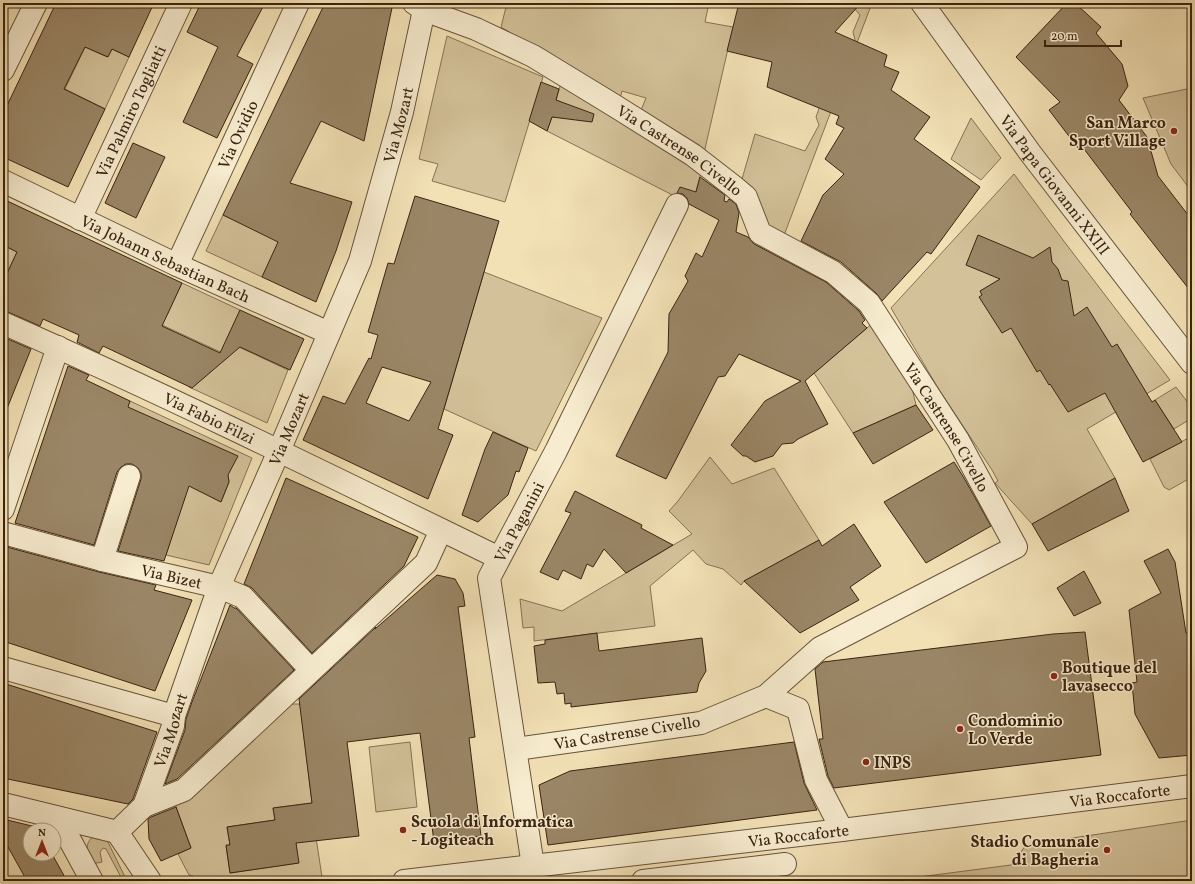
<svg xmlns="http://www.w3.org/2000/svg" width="1195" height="884" font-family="Vollkorn,serif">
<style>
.green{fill:#d3c199;stroke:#867255}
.building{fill:#9a8666;stroke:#3a2411;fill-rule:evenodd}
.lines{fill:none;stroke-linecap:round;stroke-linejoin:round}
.minor-casing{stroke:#68533a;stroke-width:24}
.minor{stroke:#f7eccf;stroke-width:22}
.poi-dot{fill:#8f2418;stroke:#f7eccf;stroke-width:1.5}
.labels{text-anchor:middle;stroke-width:3;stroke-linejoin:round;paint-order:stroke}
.street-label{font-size:16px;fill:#3a2411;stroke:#f7eccf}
.poi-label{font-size:16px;font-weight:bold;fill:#3a2411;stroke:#f7eccf;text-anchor:start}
</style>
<rect width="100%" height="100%" fill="#f2e1b5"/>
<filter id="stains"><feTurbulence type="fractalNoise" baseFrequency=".005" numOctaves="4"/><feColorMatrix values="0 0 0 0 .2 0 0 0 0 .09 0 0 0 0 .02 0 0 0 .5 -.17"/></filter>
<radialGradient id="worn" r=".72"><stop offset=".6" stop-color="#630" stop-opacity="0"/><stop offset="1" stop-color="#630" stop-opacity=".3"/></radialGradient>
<g class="green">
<path d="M507 3H709L705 22 733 27 704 153 639 115 646 98 622 91 619 103 563 65 501 27Z"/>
<path d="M850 3H872L783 238 761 221 742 179 755 134 805 151 819 125 816 117 821 103 855 40 853 32 860 15Z"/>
<path d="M447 36 543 77 505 202 432 181 438 164 419 159Z"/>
<path d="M85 47 107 57 112 49 129 57 105 109 65 89Z"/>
<path d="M561 83 701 173 692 205 547 131 552 117H555L559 101 556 100Z"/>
<path d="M1192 88V192L1171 164 1143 98Z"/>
<path d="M971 118 1001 158 981 180 951 159Z"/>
<path d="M1014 174 1063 240 1170 380 1087 429 1115 478 1032 524 995 483 998 481 992 470 938 388 891 308Z"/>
<path d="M223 215 279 241 262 277 206 251Z"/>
<path d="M3 245 17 252 3 282Z"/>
<path d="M484 272 602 318 536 451 444 409Z"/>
<path d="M182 283 240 310 226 341 288 370 267 423 189 387 195 385 229 356 162 325 127 296 167 315Z"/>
<path d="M874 322 911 384 916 405 853 433 814 373Z"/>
<path d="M1176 387 1192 408V418L1174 429 1155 400Z"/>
<path d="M130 401 252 458 209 565 166 555 188 485 221 502 229 482 228 475 110 447Z"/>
<path d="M1192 436V477L1169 490 1164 487 1150 459Z"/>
<path d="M710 457 732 484 774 468 819 540 744 581 741 585 723 569 706 564 693 550 650 586 655 626 534 641V627L523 628 520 599 562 611 692 534 669 511 678 501Z"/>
<path d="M290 704H300L312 803 273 808 275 820 227 827 230 845 226 846 230 873 298 863 295 834 315 831 322 877 300 881H211L189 875 178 854 191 848 174 801Z"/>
<path d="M410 742 417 807 376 812 369 747Z"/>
<path d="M1192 820V881H888L1011 865 1026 845Z"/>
<path d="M94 836H105L127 881H123L106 849 103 848 100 852 102 862 92 864C88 853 83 844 94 836Z"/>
</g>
<g class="building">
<path d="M56 3H154L129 57 112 49 108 57 85 47 64 89 105 109 68 187 3 157V114Z"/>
<path d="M201 3H265L237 56 253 64 217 138 183 122 218 47 187 32Z"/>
<path d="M325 3H393L364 141 321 121 290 183 352 202 336 251 316 302 262 277 278 242 223 215Z"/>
<path d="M739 3H861L835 32 887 55 884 66 899 72 891 90 930 117 914 139 980 187 931 254 927 252 882 301 877 294 841 262 801 241 823 195 844 174 825 159 844 128 836 124 839 116 767 87 772 62 727 51Z"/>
<path d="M1067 3H1075L1101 27 1096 33 1122 64 1128 86 1119 100 1147 137 1158 176 1192 220V293L1130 214 1132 212 1081 145 1078 148 1049 110 1060 102 1016 57Z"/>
<path d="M541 82 559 89 556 100 594 114 592 122 552 117 547 131 529 121Z"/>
<path d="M133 143 165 157 136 218 105 203Z"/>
<path d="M700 177 725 195 724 201 727 202 729 199 736 204 739 213 736 232 748 237 754 244 826 282 859 311 865 320 862 323 867 328 805 381 828 424 798 439 793 443 782 444 773 456 755 462 746 456H743L731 445 765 401 801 381 739 354 725 376 718 377 666 479 616 456 668 352 669 314 688 281 685 276 696 253 702 257 719 220 689 204 687 198 683 194 677 193 680 187 696 192Z"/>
<path d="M415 196 499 221 438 429 453 435 428 499 303 440 323 396 345 404 369 358 371 359 378 335 368 332 388 263 394 264ZM382 367 431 382 409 421 366 403Z"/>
<path d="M3 199 182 283 162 326 220 353 240 310 304 339 290 370 240 347 192 388 103 346 99 353 77 342 79 335 43 319 40 326 8 312 3 311V282L17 252 3 245Z"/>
<path d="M978 235 1033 258 1050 247 1052 262 1058 269 1062 280 1068 281 1074 316 1087 307 1112 347 1117 344 1152 402 1155 400 1182 442 1143 462 1105 393 1068 412 1050 384 1049 385 1040 370 1037 372 1011 328 1002 333 979 297 982 295 980 291 1000 279 966 265Z"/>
<path d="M3 337 31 349 4 416H3Z"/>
<path d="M68 366 89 375 86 380 130 401 128 407 238 456 228 475 229 482 221 502 189 486 164 561 118 551 141 479V473L138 468 132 464H126L121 467 117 472 94 545 15 523Z"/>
<path d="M916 405 933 430 873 464 853 433Z"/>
<path d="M493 432 528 448 519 472 516 471 508 495 478 522 462 515 485 449Z"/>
<path d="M954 462 964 478 991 526 926 563 884 502Z"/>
<path d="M286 478 418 537 404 566 312 653 252 588 244 584Z"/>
<path d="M1115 478 1129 511 1048 551 1032 524Z"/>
<path d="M575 491 642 525 641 528 673 545 626 573 604 549 593 567 587 564 581 579 563 570 558 580 540 572 571 513 565 511Z"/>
<path d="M854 524 881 566 850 587 859 600 800 633 744 581 819 540 822 546Z"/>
<path d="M7 547 99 572 156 585 154 590 192 600 155 691 3 641V558Z"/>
<path d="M1168 549 1175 562 1186 633H1192V755L1159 758 1135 714 1132 683 1137 682 1129 610 1161 593 1144 561Z"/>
<path d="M1084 571 1101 603 1074 616 1057 588Z"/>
<path d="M437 575 455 579 463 593 465 606 458 607 475 737 469 738 481 836 434 842 420 733 347 742 359 836 296 843 299 863 230 873 226 845H230L227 827 275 820 273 808 312 803 299 699 376 627 375 629Z"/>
<path d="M230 605 234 608H236L294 670 177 779 165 784 185 730 186 719 192 702Z"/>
<path d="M1085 632 1101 755 834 788 828 776 819 739H823L815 669 823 662 1053 634Z"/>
<path d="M597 633 599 651 702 638 706 671 699 683 697 692 571 707V703L565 704 564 693 557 694 555 682 538 683 534 646 545 644V640Z"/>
<path d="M3 683 157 732 133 799 128 804 3 778Z"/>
<path d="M794 742 804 783 817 810 548 845 539 785 570 771Z"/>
<path d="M176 807 191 848 161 861 149 839 148 819 151 817Z"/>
<path d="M3 819 36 827 38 830H30V854H52L67 881H27L3 838Z"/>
</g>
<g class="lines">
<g class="minor-casing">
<g id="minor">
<path id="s1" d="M414 3 424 10 476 29 533 56 615 106 693 155 733 186 746 197 760 233 833 272 869 303 958 440 1016 547 820 648 766 696 701 723 516 749"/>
<path id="s2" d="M922 3 1031 154 1192 363"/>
<path d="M3 70 36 3"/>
<path id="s3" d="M3 181 177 265 329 333"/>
<path id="s4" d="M80 219 181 3"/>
<path id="s5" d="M177 265 298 3"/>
<path id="s6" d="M3 323C171 397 335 478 499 558"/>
<path d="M3 509 58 347"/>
<path id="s7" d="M3 533 102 560 219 587 243 597 311 670"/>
<path d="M102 560 129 476"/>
<path d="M3 668 174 716"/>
<path d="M766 696 798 709 816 780 842 830"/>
<path d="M3 804 117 832 150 881"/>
<path d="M144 806 184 790 426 563 441 530"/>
<path d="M58 818 92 881"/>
<path id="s8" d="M117 832 144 806 173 726 174 716 219 587 279 451 360 261 402 112 424 10"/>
<path id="s9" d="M533 866 489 578 556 451 677 205"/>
<path id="s10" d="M404 881 842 830 1192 786"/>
<path d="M643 881 785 864"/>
</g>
</g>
<use href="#minor" class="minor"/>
</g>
<g class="poi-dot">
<circle cx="1174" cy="131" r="4"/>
<circle cx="1054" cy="676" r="4"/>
<circle cx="960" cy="729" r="4"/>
<circle cx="866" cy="762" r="4"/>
<circle cx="403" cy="830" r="4"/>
<circle cx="1107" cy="850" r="4"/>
</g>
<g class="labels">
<g class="street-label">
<text dy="6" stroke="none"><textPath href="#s4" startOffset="119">Via Palmiro Togliatti</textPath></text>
<text dy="6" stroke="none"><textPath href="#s8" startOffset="766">Via Mozart</textPath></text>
<text dy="6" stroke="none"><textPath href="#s5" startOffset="144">Via Ovidio</textPath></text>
<text dy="6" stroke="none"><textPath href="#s1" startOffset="305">Via Castrense Civello</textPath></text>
<text dy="6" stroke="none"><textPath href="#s2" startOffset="225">Via Papa Giovanni XXIII</textPath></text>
<text dy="6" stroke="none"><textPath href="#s3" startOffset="180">Via Johann Sebastian Bach</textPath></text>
<text dy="6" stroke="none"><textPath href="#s6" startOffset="227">Via Fabio Filzi</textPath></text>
<text dy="6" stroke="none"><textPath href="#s1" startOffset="702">Via Castrense Civello</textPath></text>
<text dy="6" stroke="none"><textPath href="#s8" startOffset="442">Via Mozart</textPath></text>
<text dy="6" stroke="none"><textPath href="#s9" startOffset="355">Via Paganini</textPath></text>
<text dy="6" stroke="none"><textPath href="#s7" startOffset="174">Via Bizet</textPath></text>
<text dy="6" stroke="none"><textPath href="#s8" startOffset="118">Via Mozart</textPath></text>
<text transform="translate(627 732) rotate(-9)" y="6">Via Castrense Civello</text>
<text dy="6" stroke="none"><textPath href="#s10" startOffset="721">Via Roccaforte</textPath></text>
<text dy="6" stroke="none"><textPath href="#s10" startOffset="397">Via Roccaforte</textPath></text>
</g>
<g class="poi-label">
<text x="1166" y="128" text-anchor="end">San Marco<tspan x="1166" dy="18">Sport Village</tspan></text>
<text x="1062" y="673">Boutique del<tspan x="1062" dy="18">lavasecco</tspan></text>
<text x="968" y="726">Condominio<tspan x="968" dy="18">Lo Verde</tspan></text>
<text x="874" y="768">INPS</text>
<text x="411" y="827">Scuola di Informatica<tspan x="411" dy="18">- Logiteach</tspan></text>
<text x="1099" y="847" text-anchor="end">Stadio Comunale<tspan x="1099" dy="18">di Bagheria</tspan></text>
</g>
</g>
<rect width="1195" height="884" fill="none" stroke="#f2e1b5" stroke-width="16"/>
<rect x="4" y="4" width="1187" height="876" fill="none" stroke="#3a2411" stroke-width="2"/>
<rect x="8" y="8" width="1179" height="868" fill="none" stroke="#3a2411"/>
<g transform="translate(42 842)"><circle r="19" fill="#f7eccf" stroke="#ab9c83"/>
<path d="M0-3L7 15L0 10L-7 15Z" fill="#8f2418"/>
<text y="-6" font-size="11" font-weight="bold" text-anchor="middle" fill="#3a2411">N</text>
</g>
<path d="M1045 40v6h76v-6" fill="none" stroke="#3a2411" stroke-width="2"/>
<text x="1051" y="40" font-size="12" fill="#3a2411" stroke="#f7eccf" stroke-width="3" paint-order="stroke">20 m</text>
<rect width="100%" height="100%" filter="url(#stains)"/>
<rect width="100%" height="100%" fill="url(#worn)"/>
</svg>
